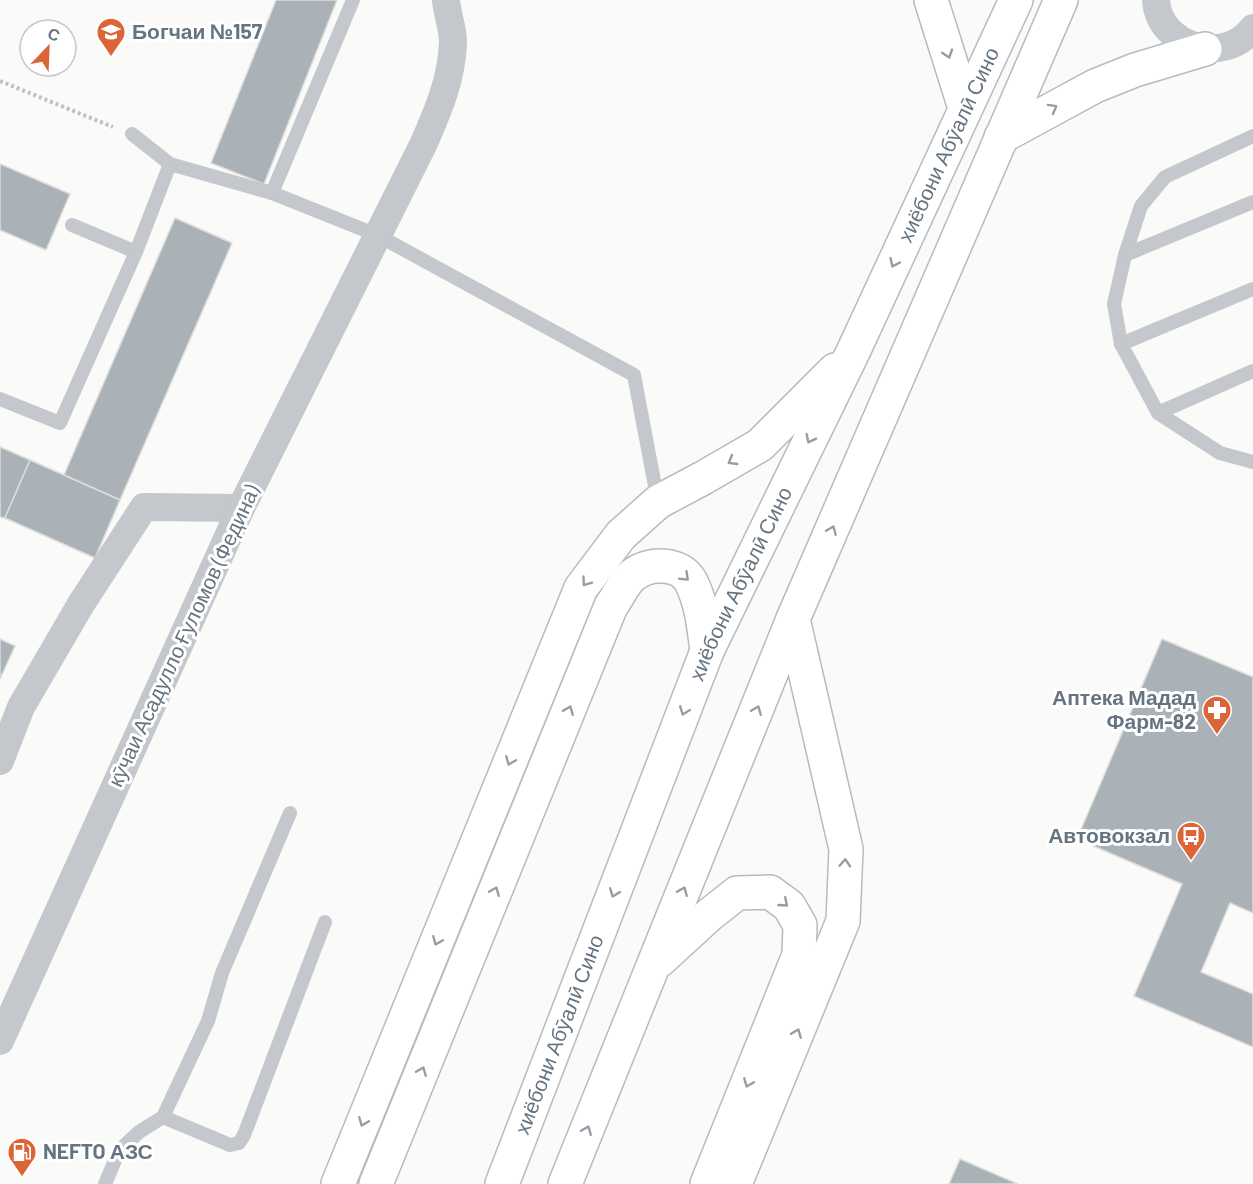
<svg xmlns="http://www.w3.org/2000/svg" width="1253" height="1184" font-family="Barlow,sans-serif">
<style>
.building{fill:#aab2b8;stroke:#dcdcda;stroke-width:1.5}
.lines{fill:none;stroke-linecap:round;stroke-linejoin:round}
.secondary-casing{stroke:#b6bbc0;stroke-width:36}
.path{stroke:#bec0c3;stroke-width:4;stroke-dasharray:3 3;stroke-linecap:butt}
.lane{stroke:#c4c7cb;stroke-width:14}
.street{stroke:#c4c7cb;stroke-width:28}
.secondary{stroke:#fff;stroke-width:33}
.oneway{stroke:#949ea7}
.labels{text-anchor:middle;stroke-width:6;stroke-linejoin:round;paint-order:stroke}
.poi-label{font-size:21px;font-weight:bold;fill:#667481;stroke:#fff;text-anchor:start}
.street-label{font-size:21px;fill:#667481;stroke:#fff}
</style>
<rect width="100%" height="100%" fill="#fafaf8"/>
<g class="building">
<path d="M276 0H337L264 184 211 163Z"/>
<path d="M0 164 70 194 46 250 0 230Z"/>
<path d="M175 218 232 243 120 500 64 475Z"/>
<path d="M0 447 30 460 5 518 0 517Z"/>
<path d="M30 460 120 500 95 558 5 518Z"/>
<path d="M0 639 15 646 0 679Z"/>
<path d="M1162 639 1253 677V913L1230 903 1201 972 1253 994V1047L1134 996 1182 884 1077 839Z"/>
<path d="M960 1159 1018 1184H949Z"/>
</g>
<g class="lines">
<g class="secondary-casing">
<g id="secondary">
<path d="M931 0 965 108"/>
<path d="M1001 137 1095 86 1135 70 1205 49"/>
<path d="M660 960 708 916 737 893 770 892 789 906 800 925 799 955 707 1184"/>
<path d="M338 1184 581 588 621 535 658 502 703 478 760 445 835 370"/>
<path d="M376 1184 611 606C618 597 624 582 633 575 649 562 681 562 691 582 702 603 704 629 707 651"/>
<path id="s1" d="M502 1184 707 651 853 352 1016 0"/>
<path d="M565 1184 793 619 1061 0"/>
<path d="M735 1184 843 921 846 849 793 619"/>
</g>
</g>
<path class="path" d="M0 81 113 127"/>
<g class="lane">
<path d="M132 134 170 164 272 193 377 235 634 375 658 502"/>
<path d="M1253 136 1165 177 1141 206 1125 255 1114 304 1121 344 1158 413 1220 453 1253 462"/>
<path d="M272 193 353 0"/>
<path d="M72 225 136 252"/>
<path d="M1125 255 1253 202"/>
<path d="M1121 344 1253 289"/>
<path d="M0 399 60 423 136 252 170 164"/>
<path d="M1158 413 1253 371"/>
<path d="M163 1117 230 1145 239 1143 244 1135 325 922"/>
<path d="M105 1184 116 1158 125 1145 139 1132 163 1117 208 1021 222 973 290 813"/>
</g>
<g class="street">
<path d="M1156 0C1159 47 1225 66 1253 28"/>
<path d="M0 761 21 707 81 604 144 507 241 508"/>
<path d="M0 1041 241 508 423 145C438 111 452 79 453 42 453 28 447 14 446 0"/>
</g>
<use href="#secondary" class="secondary"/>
</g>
<defs><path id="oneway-chevron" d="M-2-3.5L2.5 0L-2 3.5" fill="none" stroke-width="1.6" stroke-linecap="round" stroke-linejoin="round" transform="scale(1.5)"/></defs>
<g class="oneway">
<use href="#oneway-chevron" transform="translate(948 54) rotate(72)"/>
<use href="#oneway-chevron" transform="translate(1053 108) rotate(-29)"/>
<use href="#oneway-chevron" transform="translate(894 263) rotate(115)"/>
<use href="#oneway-chevron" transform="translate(810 439) rotate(116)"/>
<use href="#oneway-chevron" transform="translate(732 461) rotate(150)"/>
<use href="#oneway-chevron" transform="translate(832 530) rotate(-67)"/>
<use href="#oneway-chevron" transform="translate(685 577) rotate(44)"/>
<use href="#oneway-chevron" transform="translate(586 582) rotate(126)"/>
<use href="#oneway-chevron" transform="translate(569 710) rotate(-68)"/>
<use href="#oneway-chevron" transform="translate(757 710) rotate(-68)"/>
<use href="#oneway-chevron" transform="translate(684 711) rotate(111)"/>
<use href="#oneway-chevron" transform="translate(510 761) rotate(112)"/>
<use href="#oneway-chevron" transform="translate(845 863) rotate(-87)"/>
<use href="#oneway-chevron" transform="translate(495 891) rotate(-68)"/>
<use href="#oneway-chevron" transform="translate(683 891) rotate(-68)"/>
<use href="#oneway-chevron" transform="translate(614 893) rotate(111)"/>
<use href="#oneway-chevron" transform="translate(784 903) rotate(41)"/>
<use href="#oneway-chevron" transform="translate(437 941) rotate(112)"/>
<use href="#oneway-chevron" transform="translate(797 1033) rotate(-68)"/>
<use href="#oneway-chevron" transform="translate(422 1071) rotate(-68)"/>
<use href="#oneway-chevron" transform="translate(748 1083) rotate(112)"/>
<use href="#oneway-chevron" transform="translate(363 1122) rotate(112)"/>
<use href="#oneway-chevron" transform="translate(587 1130) rotate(-68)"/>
</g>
<defs>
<g id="school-pin" transform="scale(1.5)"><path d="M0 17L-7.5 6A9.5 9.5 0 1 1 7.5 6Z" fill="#db6536" stroke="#fff"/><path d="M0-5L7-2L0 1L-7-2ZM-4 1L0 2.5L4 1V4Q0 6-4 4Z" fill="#fff"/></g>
<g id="pharmacy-pin" transform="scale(1.5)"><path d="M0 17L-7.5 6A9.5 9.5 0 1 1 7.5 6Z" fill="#db6536" stroke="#fff"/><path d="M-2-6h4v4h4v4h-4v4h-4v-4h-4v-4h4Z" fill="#fff"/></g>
<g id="bus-pin" transform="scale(1.5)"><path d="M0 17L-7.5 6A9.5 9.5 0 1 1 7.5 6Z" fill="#db6536" stroke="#fff"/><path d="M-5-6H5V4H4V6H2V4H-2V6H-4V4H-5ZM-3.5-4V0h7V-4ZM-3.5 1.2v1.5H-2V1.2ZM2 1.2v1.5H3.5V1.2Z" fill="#fff"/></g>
<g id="fuel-pin" transform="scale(1.5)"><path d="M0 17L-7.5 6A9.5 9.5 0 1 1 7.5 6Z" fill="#db6536" stroke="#fff"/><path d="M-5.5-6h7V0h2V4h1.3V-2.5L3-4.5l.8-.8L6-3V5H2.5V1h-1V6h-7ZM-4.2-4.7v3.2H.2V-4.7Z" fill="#fff"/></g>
</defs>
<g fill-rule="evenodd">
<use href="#school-pin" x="111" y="32"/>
<use href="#pharmacy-pin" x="1217" y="710"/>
<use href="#bus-pin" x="1191" y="836"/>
<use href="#fuel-pin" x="22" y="1152"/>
</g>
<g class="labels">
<g class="poi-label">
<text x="132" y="39">Богчаи №157</text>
<text x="1196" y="705" text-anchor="end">Аптека Мадад<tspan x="1196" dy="24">Фарм-82</tspan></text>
<text x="1170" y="843" text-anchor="end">Автовокзал</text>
<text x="43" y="1159">NEFTO АЗС</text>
</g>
<g class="street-label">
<text dy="7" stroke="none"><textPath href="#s1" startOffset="1132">хиёбони Абӯалӣ Сино</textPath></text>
<text dy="7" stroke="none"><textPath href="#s1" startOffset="646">хиёбони Абӯалӣ Сино</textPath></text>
<text transform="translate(184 636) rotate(-65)" y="7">кӯчаи Асадулло Ғуломов (Федина)</text>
<text dy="7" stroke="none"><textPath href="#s1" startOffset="160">хиёбони Абӯалӣ Сино</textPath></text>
</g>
</g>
<g transform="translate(48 48) rotate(23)"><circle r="28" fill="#ffffff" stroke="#c2c7cd" stroke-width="1.5"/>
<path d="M0-4.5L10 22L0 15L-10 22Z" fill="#db6536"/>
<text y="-9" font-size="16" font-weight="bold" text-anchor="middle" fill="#667481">С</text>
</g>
</svg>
